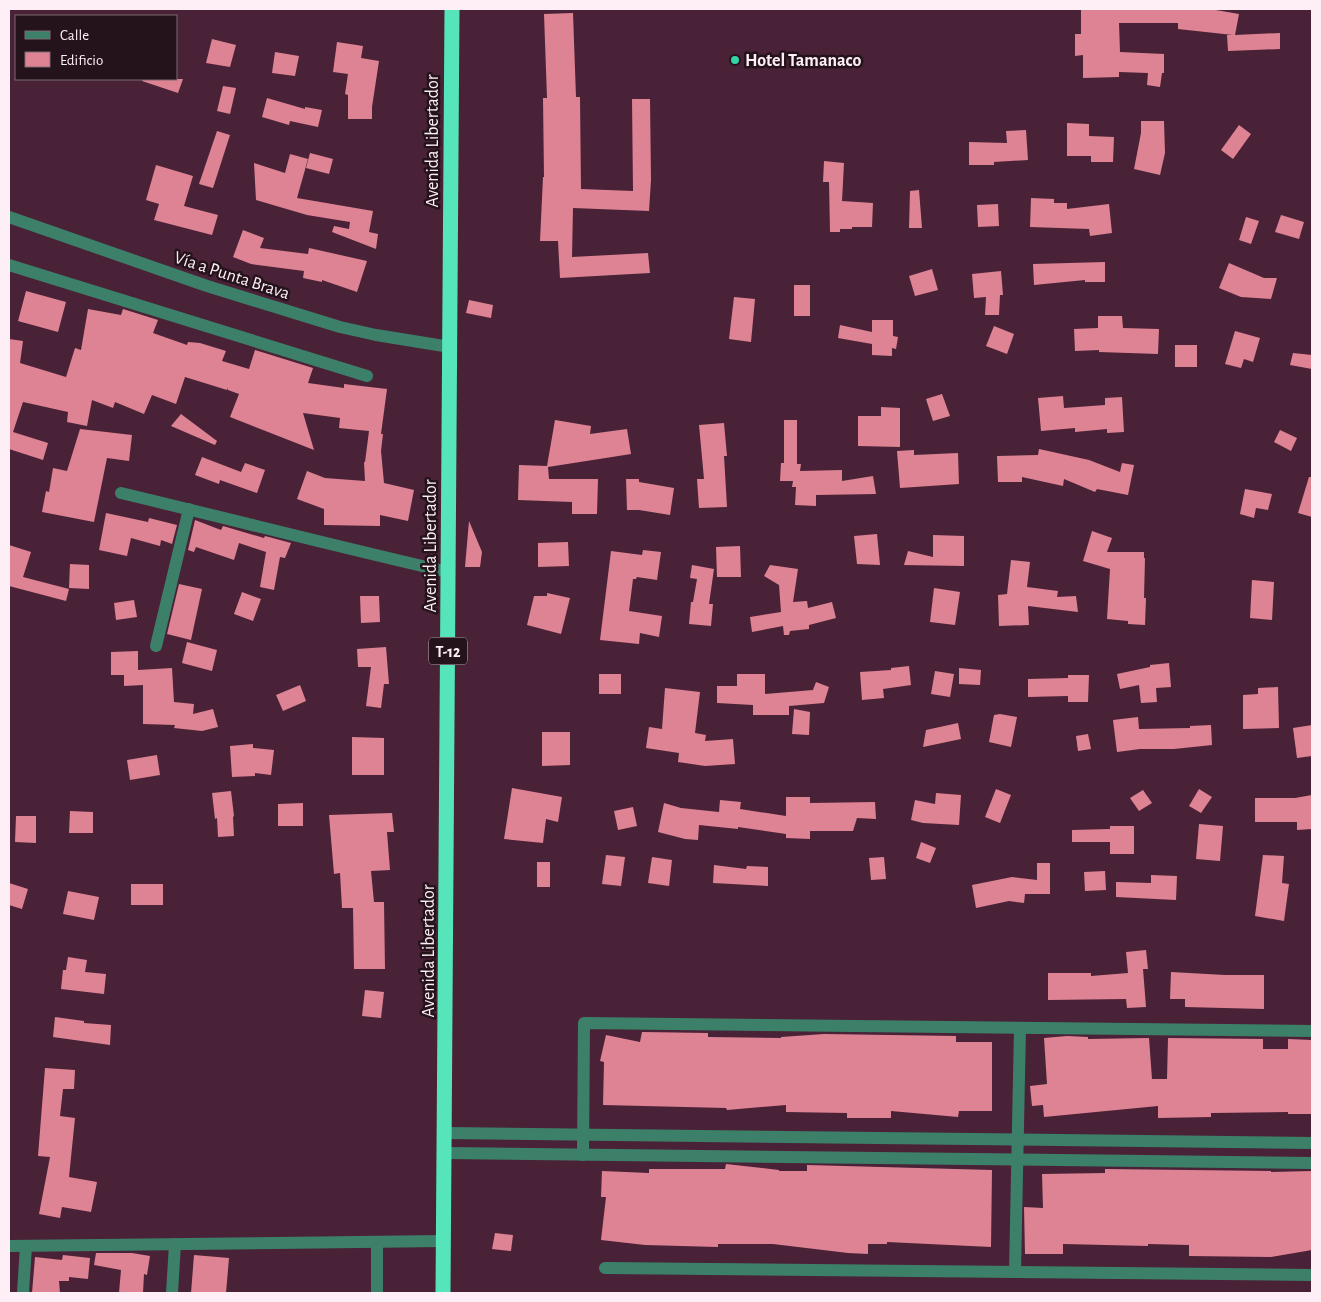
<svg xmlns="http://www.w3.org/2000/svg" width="1321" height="1302" font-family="'Alegreya Sans',sans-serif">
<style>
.building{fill:#de8393}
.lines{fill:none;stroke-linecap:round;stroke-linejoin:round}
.street{stroke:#3c806a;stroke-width:12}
.highway{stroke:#56e5ba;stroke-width:15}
.poi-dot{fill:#33d4a8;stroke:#25131c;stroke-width:2}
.labels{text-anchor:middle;stroke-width:5;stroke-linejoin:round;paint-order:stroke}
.shield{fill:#25131c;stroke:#bdacb4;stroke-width:1}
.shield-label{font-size:16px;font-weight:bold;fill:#feeef5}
.poi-label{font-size:18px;font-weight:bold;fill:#feeef5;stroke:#25131c;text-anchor:start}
.street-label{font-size:18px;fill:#feeef5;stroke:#25131c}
</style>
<rect width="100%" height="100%" fill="#4a2237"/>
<g class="building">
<path d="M1081 9H1210L1239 14 1235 35 1280 33V49L1228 51 1227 35H1233L1178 29V23H1119L1120 52 1164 54V73H1162L1160 87 1147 85 1148 73 1119 72V77L1083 78V55L1075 56V34H1081Z"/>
<path d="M573 13 576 97H580L581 189 633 191 632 99H650L651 180 649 211 573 208 572 257 648 253 650 273 560 278 558 241H540L543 177H544L543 98H547L544 14Z"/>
<path d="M212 39 236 45 230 67 206 63Z"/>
<path d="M337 42 363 46 361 58 379 61 372 107V119H348V95L345 94 348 74 333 72Z"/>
<path d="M275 52 299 56 295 76 272 73Z"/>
<path d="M143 79H183L178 93 142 81Z"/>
<path d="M223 86 236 88 230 114 217 111Z"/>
<path d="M267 98 305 109V107L322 110 318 127 290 121 289 125 262 117Z"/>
<path d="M1141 121H1164L1165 153 1160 175 1134 169 1141 133Z"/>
<path d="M1067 123 1089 124V136L1114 137 1113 162H1091V156H1067Z"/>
<path d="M1239 125 1251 134 1233 159 1221 150Z"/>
<path d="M1026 130 1028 160 994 162V165H969V142L1007 143 1006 131Z"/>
<path d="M217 131 230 135 213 188 199 184Z"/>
<path d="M310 153 333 159 329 174 306 168Z"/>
<path d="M290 154 308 159 297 198 373 211 369 232 378 234 376 249 332 232 334 226 349 229 350 222 307 215 256 200 254 163 285 173Z"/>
<path d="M824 161 844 163 842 201 873 203 872 227H852V229H840V232H830L829 182H823Z"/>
<path d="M156 165 193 176 184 206 218 215 212 235 154 220 159 204 146 200Z"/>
<path d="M919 190 922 228H909L910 191Z"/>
<path d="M1031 198 1054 199V203H1067V209L1109 204 1112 233 1090 236 1089 229 1030 227Z"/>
<path d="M998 204 999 226 978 227 977 205Z"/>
<path d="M1281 215 1304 222 1299 239 1275 232Z"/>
<path d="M1246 217 1259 221 1251 244 1239 240Z"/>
<path d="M243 230 264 238 260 248 308 254 309 248 367 261 357 292 322 280V282L303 278 304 271 251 264 233 257Z"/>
<path d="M1105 262V282H1085V280L1034 285 1033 264Z"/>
<path d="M1229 263 1264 278H1277L1271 299 1241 297 1219 288Z"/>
<path d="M932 269 938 290 915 296 909 276Z"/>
<path d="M1001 271 1003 295H1000L999 315H985L986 297 974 298 972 274Z"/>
<rect x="794" y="285" width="16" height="31"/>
<path d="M26 291 66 302 58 332 18 321Z"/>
<path d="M734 297 755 299 751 342 729 339Z"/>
<path d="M469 300 493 305 491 318 466 313Z"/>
<path d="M88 309 121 315 123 309 158 320 153 333 187 345 188 342 200 343 226 351 222 361 249 369 255 350 313 368 308 383 344 388V384L387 389 381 434H383L381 451 384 483 414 490 408 521 380 515V526L324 525V509L297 499 307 471 325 478 365 481 364 462H365L369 431 339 428 340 418 303 413 314 450 230 417 239 394 228 390V388L227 390 185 377 176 404 152 395 144 414 115 402 113 408 92 400 87 426 67 422 68 412 23 402 13 432 48 443 43 460 9 449V339L23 341 20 363 66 377 75 348 81 350Z"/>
<path d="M1098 316H1122L1123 328 1159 329 1158 354 1099 352V350L1075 351 1074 329 1098 328Z"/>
<path d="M872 320H893V336L898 337 896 349 892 348V356L872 355V344L838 338 840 325 872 332Z"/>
<path d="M994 326 1014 334 1007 354 986 346Z"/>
<path d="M1235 331 1260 338 1253 362 1244 359 1241 368 1225 364Z"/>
<rect x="1175" y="345" width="22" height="22"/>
<path d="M1293 353 1312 355V369L1290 365Z"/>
<path d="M942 394 950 416 933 421 926 399Z"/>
<path d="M1063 396 1064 408 1105 405V398L1122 397 1124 432 1107 433V429L1075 432V428L1041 431 1038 398Z"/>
<path d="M881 407 900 408V447L858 446V416H881Z"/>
<path d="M181 414 217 441 215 445 171 426Z"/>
<path d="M555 420 591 426 590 434 627 429 631 454 548 467 549 479H598L597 514H572V502L518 500 519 465 547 466Z"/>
<path d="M784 420H797V464H801L800 471 842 470V481L873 476 876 494 816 495V506L795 505 796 487H792L793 481H780L781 463H784Z"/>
<path d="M724 423 727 456H724L727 507 699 508 697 479H704L699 425Z"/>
<path d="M80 429 132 435 129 461 107 458 94 522 42 512 46 491 49 492 53 468 67 471Z"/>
<path d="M1280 430 1297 438 1291 451 1274 442Z"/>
<path d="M1039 449 1089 460 1120 472 1122 463 1134 465 1128 495 1097 489 1095 492 1064 479 1063 486 1022 477V482H998L997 456 1038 455Z"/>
<path d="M914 450V455L958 453 959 484 900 488 897 451Z"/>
<path d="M202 457 241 472 245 463 265 470 257 493 220 480 219 484 195 475Z"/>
<path d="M1309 477H1312V517L1298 513Z"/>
<path d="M626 479H639V482L674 488 670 515 639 510H627Z"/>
<path d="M1245 489 1272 494 1268 510 1256 508 1254 518 1240 514Z"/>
<path d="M106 513 148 522 149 518 177 525 172 544 161 540 160 546 131 538 127 556 99 550Z"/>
<path d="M195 520 221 530 223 526 264 538 265 536 291 543 285 558 280 557 274 590 260 587 266 552 239 543 234 560 196 547 194 552 188 550Z"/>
<path d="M469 521 482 552 480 567H465Z"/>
<path d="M1092 531 1112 538 1107 552H1144V558H1145L1144 598H1146L1145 625 1128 624V621L1107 619 1110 569 1083 561Z"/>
<path d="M877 534 880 565 857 564 854 536Z"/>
<path d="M933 535 964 536V566L904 565 908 551 933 557Z"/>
<path d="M568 542 569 566 538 567V543Z"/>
<path d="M9 545 31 552 23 577 69 589 66 601 9 586Z"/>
<path d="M740 546 741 577H717L716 547Z"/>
<path d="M643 550 661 552 657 580 637 577 636 579H633L629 611 662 616 659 637 640 633 639 644 600 640 611 551 642 555Z"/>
<path d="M1011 560 1030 562 1027 587 1058 591 1057 597 1076 596 1078 612 1028 606 1029 625 999 626 998 595 1007 594Z"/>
<path d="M70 564 89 565V589L69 588Z"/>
<path d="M692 565 714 569 709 604H713L711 626 689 624 691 602H693L697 579 690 578Z"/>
<path d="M770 565 798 569 793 602 807 601 808 608 832 602 836 618 809 625V629L790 631 789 635H784L783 626 752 632 750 617 781 612 779 585 764 576Z"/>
<path d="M1252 580 1274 582 1272 620 1250 618Z"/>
<path d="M179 584 202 589 191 640 167 634Z"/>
<path d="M934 588 960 592 955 625 930 622Z"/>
<path d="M242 592 261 599 253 621 234 614Z"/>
<path d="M547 593 570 598 561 634 527 625 534 596H547Z"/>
<path d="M360 596H379L380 622 361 623Z"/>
<path d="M134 600 137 617 116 620 114 603Z"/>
<path d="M187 642 217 650 212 671 182 663Z"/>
<path d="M386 647 389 684H384L381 708 366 706 371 667H358L357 649Z"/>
<path d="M138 651V670L172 668 174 702 194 704 193 714 213 709 218 727 202 731 174 728 175 725 143 724V685L124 686V675H111V652Z"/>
<path d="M1169 663 1171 687 1156 688 1157 702 1141 703 1139 685 1120 689 1117 674 1150 667V665Z"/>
<path d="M909 666 911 685 883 689 884 698 862 700 860 672 891 670V668Z"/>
<path d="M959 668 981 670 980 685 959 684Z"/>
<path d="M935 671 954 674 950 697 931 694Z"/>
<rect x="599" y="674" width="22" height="20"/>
<path d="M737 674H765V694L813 690 816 682 829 687 824 703 789 706V715H753V705L717 703V686H737Z"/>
<path d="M1068 675H1089L1088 702H1068V696L1028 697V679L1068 678Z"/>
<path d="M300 685 306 701 283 711 276 695Z"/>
<path d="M1278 687 1279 728 1243 729V695L1258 694V688Z"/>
<path d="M665 688 700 692 695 733 706 735 705 741 733 739 735 764 705 766 678 762 679 753 646 748 649 727 662 729Z"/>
<path d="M794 709 810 712 809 735 792 734Z"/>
<path d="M1000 714 1017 717 1011 747 989 742 994 715Z"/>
<path d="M1138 717 1139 729 1190 728V726L1211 725 1212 745 1174 749H1140L1117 752 1113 720Z"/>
<path d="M958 723 961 739 923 747 926 730Z"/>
<path d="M1312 725V756L1297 758 1293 728Z"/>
<path d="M542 732H570V765L542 766Z"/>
<path d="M1088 734 1091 749 1078 751 1076 736Z"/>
<path d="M352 737 384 738V775H352Z"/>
<path d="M253 744V748L274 750 271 775 255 773V776L232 777 230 746Z"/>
<path d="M157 755 160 775 130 780 127 760Z"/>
<path d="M512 788 562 797 558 822 546 819 543 843 504 839Z"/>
<path d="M996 789 1011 795 1000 823 985 817Z"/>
<path d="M1199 789 1212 797 1201 813 1189 806Z"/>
<path d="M1143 790 1152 803 1139 811 1130 798Z"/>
<path d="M231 791 234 816 233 817 234 836 218 837 217 818 215 819 212 793Z"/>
<path d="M936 793 961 795 959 825 923 823 911 820 915 800 935 804Z"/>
<path d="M1312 795V829L1297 830V822H1255V798H1295Z"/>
<path d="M786 797H810V803L875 802 876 819 857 818 853 831H810V839L786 838V834L738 827V829L699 825 698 840 685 839 658 832 664 803 681 808 719 812 720 800 741 802 740 809 786 816Z"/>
<path d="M303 803V826H278V804Z"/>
<path d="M633 807 637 826 618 830 614 811Z"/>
<path d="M70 811 93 812V833H69Z"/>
<path d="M392 813 394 832H387L390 870 371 871 374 902H384L385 969H354L353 908H342L340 873 334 874 329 815Z"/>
<path d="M16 816H36V843L15 842Z"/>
<path d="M1199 824 1223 826 1220 861 1196 859Z"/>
<path d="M1110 826H1134V854H1110V842H1072V830L1110 829Z"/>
<path d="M921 842 936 848 930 863 916 858Z"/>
<path d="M606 855 625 857 621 886 602 884Z"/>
<path d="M1263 855 1284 856 1282 883 1289 884 1284 921 1255 916Z"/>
<path d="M652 857 672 860 669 886 648 883Z"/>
<path d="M884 857 886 879 871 880 869 858Z"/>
<rect x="537" y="862" width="13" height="25"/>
<path d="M1037 863H1050V894H1025L1024 903 1009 901 976 908 972 885 1012 877 1037 880Z"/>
<path d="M714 865 746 869 747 866 768 867V886L713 883Z"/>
<path d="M1105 871 1106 890 1085 891 1084 872Z"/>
<path d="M1151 875 1177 876 1176 900 1116 897V882L1151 883Z"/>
<path d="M9 883 28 889 22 909 9 905Z"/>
<rect x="131" y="884" width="32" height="21"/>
<path d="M68 891 99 897 94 920 63 914Z"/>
<path d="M1146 950 1148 969H1143L1146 1007 1127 1008 1126 999 1048 1000V973H1091V976L1128 973 1126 952Z"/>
<path d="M68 957 87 960 85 972 106 974 104 994 61 989 63 970H66Z"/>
<path d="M1171 972 1225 975H1264V1009L1185 1007V999H1170Z"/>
<path d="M365 990 384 992 381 1018 362 1016Z"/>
<path d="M55 1017 84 1021V1023L111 1025 110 1045 53 1037Z"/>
<path d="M642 1032 708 1033V1037L781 1038V1037L824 1034 956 1036V1042H992V1111H959L958 1117 891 1111V1118H847V1113L786 1112V1105L727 1110 726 1108 603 1105 604 1062 600 1061 606 1035 640 1042Z"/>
<path d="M1067 1036 1088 1037V1039L1149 1038 1152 1079H1167L1168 1038 1263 1039V1049H1288V1039L1312 1040V1114H1288V1112L1211 1113V1117L1158 1118V1106L1044 1117 1043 1105 1032 1106 1030 1086 1047 1084 1044 1038Z"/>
<path d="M45 1068 75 1070 74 1089H63L60 1116 75 1118 69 1177 97 1182 91 1212 62 1207 60 1218 39 1214 50 1157 38 1156Z"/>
<path d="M726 1164 779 1170V1171H807V1165L992 1170 991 1247 887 1242V1244H868V1254L848 1253 773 1244H718V1247L645 1245 601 1240 606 1197H601L602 1171 649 1173V1169H725Z"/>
<path d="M1105 1169 1271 1171V1172L1312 1171V1250L1271 1257 1189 1256V1245L1148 1244V1246L1063 1244V1254H1025L1024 1207 1043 1208 1042 1174 1105 1173Z"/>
<path d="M495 1233 513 1235 511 1251 492 1249Z"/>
<path d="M96 1253H132L150 1256 147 1275 144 1274 143 1293H119L121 1270 94 1265Z"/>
<path d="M63 1255 90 1258 88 1279 69 1277V1281H59L60 1293H32L35 1257 62 1260Z"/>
<path d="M194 1255 229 1258 226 1293H191Z"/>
</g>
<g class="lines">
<g class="street">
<path d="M9 217 207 286 340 327 376 335 450 347"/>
<path d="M9 265 367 376"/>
<path d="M121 493C230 519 339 547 448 572"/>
<path d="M156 646 189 509"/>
<path d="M445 1133 1312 1143"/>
<path d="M445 1153 1312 1163"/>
<path d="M583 1155 584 1023 1312 1031"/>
<path d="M9 1246 444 1241"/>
<path d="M605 1268 1312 1275"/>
<path d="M1015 1272 1020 1028"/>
<path d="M23 1293 26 1246"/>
<path d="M172 1293 175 1244"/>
<path d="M377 1293V1242"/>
</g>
<path class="highway" d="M443 1293 452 9"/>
</g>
<circle class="poi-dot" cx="735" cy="60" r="5"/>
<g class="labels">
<rect class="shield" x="429" y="637.5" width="38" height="27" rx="4"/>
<g class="shield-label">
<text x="448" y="657">T-12</text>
</g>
<g class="poi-label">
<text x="745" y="66">Hotel Tamanaco</text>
</g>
<g class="street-label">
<text transform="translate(432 141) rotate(-90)" y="6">Avenida Libertador</text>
<text transform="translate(232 275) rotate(18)" y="6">Vía a Punta Brava</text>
<text transform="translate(430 546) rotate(-90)" y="6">Avenida Libertador</text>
<text transform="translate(428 951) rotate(-90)" y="6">Avenida Libertador</text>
</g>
</g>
<rect width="1321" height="1302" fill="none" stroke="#feeef5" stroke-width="20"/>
<rect x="15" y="15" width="162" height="65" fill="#25131c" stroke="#7c6b73"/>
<rect x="25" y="31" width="25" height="8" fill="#3c806a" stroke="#7c6b73"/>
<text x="60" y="40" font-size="15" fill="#feeef5">Calle</text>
<rect x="25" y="52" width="25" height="15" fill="#de8393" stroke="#7c6b73"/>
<text x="60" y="65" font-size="15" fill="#feeef5">Edificio</text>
</svg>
